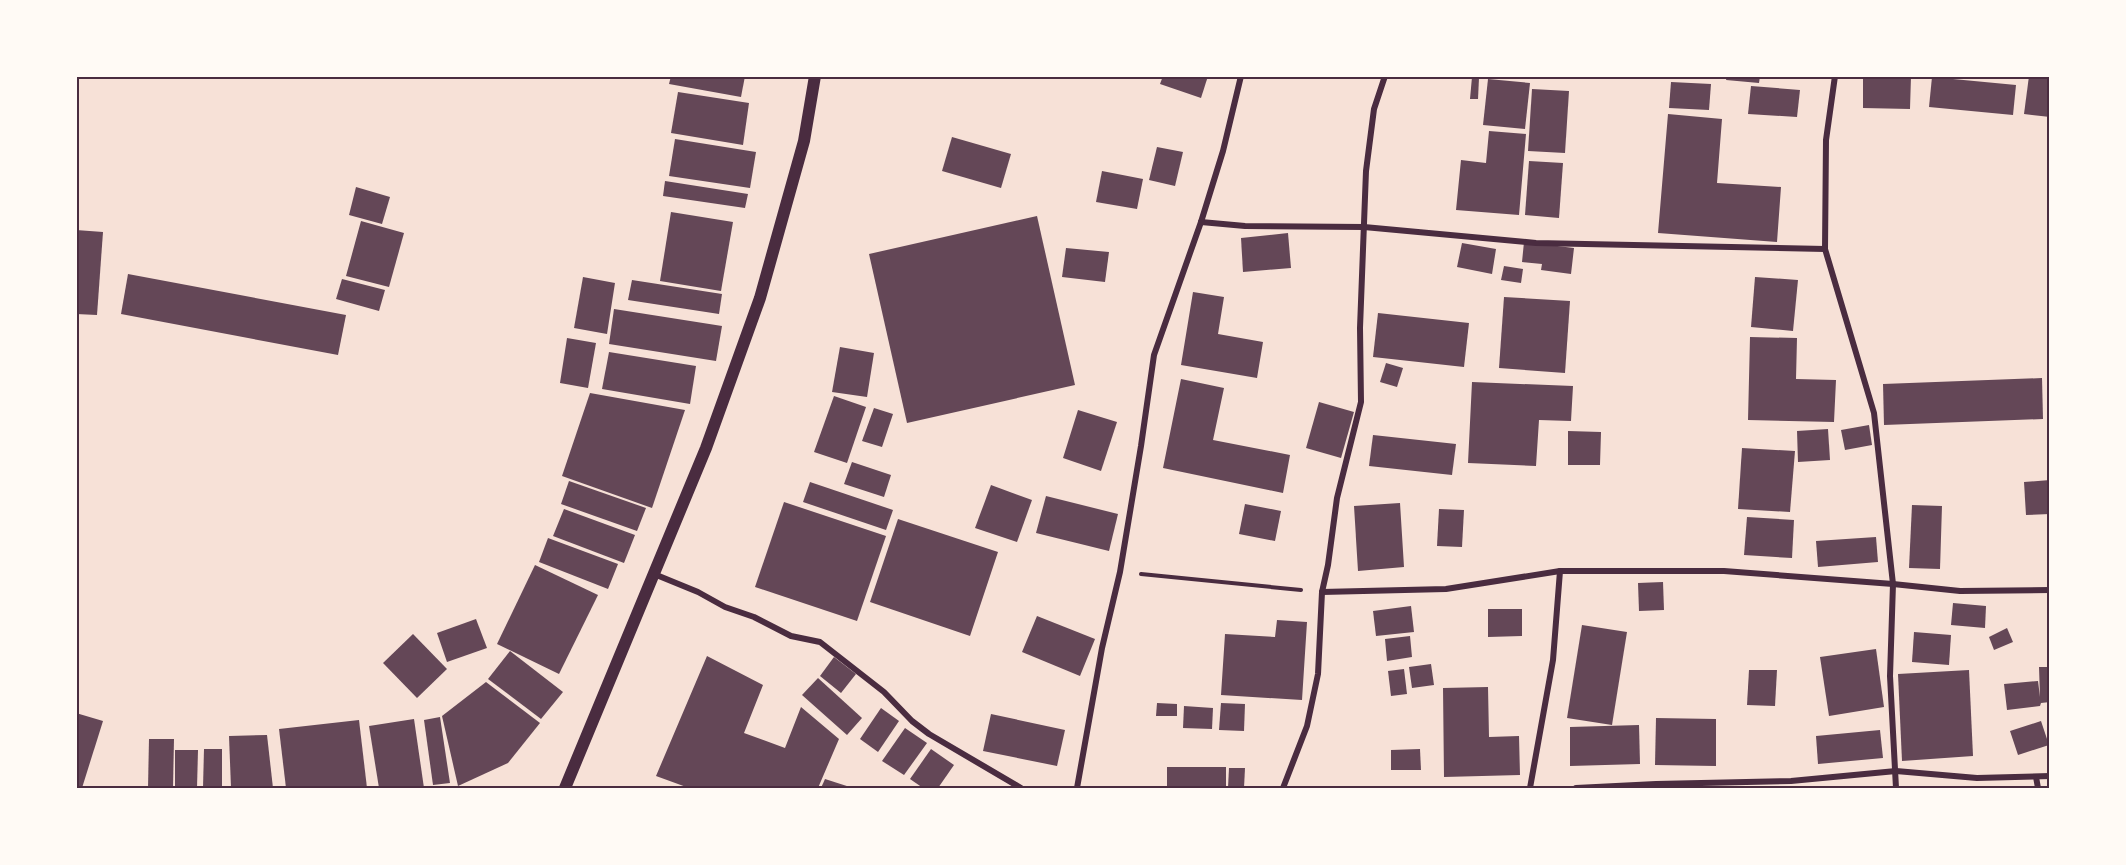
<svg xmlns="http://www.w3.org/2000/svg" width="2126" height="865" font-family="'Work Sans',sans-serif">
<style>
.building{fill:#644757}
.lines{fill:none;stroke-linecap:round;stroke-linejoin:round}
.path{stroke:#4a2c40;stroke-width:4}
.minor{stroke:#4a2c40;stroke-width:6}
.secondary{stroke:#4a2c40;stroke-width:12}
.neatline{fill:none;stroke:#4a2c40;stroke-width:2}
</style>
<rect width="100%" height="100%" fill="#f7e1d7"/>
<g class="building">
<path d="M671 76H745L741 97 669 84Z"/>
<path d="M1163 76H1208L1201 98 1160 84Z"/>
<path d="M1727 76H1760L1759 83 1726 80Z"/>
<path d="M1863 76H1911L1910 109 1863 108Z"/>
<path d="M2029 76H2050V117L2024 114Z"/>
<path d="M1472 77 1479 78 1478 99H1470Z"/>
<path d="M1932 77 2016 85 2013 115 1929 107Z"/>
<path d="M1488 79 1530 83 1525 129 1483 125Z"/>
<path d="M1671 82 1711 84 1709 110 1669 108Z"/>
<path d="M1751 86 1800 90 1797 117 1748 114Z"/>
<path d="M1532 89 1569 91 1565 153 1528 151Z"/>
<path d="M678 92 749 103 743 145 671 133Z"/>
<path d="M1668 114 1722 119 1717 183 1781 187 1777 242 1658 233Z"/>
<path d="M1489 131 1526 134 1519 215 1456 210 1461 160 1486 163Z"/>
<path d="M952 137 1011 154 1001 188 942 171Z"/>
<path d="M675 139 756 152 750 188 669 176Z"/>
<path d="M1157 147 1183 152 1175 186 1149 180Z"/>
<path d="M1529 161 1563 163 1559 218 1525 215Z"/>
<path d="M1102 171 1143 179 1137 209 1096 202Z"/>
<path d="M665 181 748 194 745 208 663 196Z"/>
<path d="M356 187 390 197 382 224 349 215Z"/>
<path d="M671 212 733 222 721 291 660 281Z"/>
<path d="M1037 216 1075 385 907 423 869 254Z"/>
<path d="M361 221 404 233 389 287 346 276Z"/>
<path d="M76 230 103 232 97 315 76 314Z"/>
<path d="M1288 233 1291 268 1243 272 1241 238Z"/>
<path d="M1524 242 1574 248 1571 274 1541 270 1542 264 1522 262Z"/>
<path d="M1462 243 1496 249 1492 274 1457 267Z"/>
<path d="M1066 248 1109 252 1105 282 1062 277Z"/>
<path d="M1504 266 1523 269 1521 283 1501 280Z"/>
<path d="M128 274 346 315 338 355 121 314Z"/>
<path d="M583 277 615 283 607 334 574 328Z"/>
<path d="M1755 277 1798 280 1793 331 1751 327Z"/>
<path d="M342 279 385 290 379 311 336 299Z"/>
<path d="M632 280 722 294 719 314 628 300Z"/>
<path d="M1193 292 1224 297 1218 334 1263 342 1257 378 1181 365Z"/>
<path d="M1504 297 1570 301 1565 373 1499 368Z"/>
<path d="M614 309 722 326 716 361 609 344Z"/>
<path d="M1378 313 1469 323 1464 367 1373 357Z"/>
<path d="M1750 337 1797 338 1796 379 1836 380 1834 422 1748 420Z"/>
<path d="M567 338 596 343 588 388 560 383Z"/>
<path d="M840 347 874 353 867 397 832 392Z"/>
<path d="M609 352 696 366 690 404 602 389Z"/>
<path d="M1386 363 1403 368 1397 387 1380 382Z"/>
<path d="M2042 378 2043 419 1884 425 1883 384Z"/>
<path d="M1181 379 1224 388 1213 440 1290 455 1283 493 1163 468Z"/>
<path d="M1472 382 1573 386 1571 421 1539 420 1536 466 1468 463Z"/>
<path d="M590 393 685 410 652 508 562 476Z"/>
<path d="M834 396 866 407 847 463 814 452Z"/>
<path d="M1319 402 1354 412 1341 458 1306 448Z"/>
<path d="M874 408 893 414 882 447 862 441Z"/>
<path d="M1078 410 1117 422 1101 471 1063 458Z"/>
<path d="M1869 425 1872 445 1845 450 1841 430Z"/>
<path d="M1828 429 1830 460 1798 462 1797 431Z"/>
<path d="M1568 431 1601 432 1600 465H1568Z"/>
<path d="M1373 435 1456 444 1452 475 1369 466Z"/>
<path d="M1742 448 1795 451 1790 512 1738 509Z"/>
<path d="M852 462 891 475 884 497 844 484Z"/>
<path d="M2050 480V514L2026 515 2024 482Z"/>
<path d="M569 481 646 508 637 531 561 504Z"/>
<path d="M810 482 893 510 886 530 803 502Z"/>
<path d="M991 485 1032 500 1017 542 975 528Z"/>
<path d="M1046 496 1118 514 1109 551 1036 533Z"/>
<path d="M784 502 886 536 857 621 755 587Z"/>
<path d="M1400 503 1404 567 1358 571 1354 506Z"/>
<path d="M1245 504 1281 511 1275 541 1239 534Z"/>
<path d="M1912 505 1942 506 1940 569 1909 568Z"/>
<path d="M564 509 635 535 624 563 553 536Z"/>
<path d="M1439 509 1464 510 1462 547 1437 546Z"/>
<path d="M1747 517 1794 520 1792 558 1744 555Z"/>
<path d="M898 519 998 552 970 636 870 602Z"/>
<path d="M1876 537 1878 562 1818 567 1816 541Z"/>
<path d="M548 538 618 564 608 589 539 562Z"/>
<path d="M535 565 598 595 559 674 497 644Z"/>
<path d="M1663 582 1664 610 1639 611 1638 583Z"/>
<path d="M1953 603 1986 606 1985 628 1951 625Z"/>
<path d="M1411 606 1414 632 1376 636 1373 611Z"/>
<path d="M1488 609H1522V636L1488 637Z"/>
<path d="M1037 616 1095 639 1080 676 1022 652Z"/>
<path d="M476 619 487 648 447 662 437 633Z"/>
<path d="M1277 620 1307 622 1302 700 1221 695 1225 634 1275 637Z"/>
<path d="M1582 625 1627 632 1612 725 1567 718Z"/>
<path d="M2007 628 2013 642 1994 650 1989 637Z"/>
<path d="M1914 632 1951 635 1949 665 1912 662Z"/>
<path d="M413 634 447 669 417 698 383 663Z"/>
<path d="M1410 636 1412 657 1387 661 1385 639Z"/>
<path d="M1876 649 1884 707 1829 716 1820 657Z"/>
<path d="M510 651 563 692 541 719 488 679Z"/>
<path d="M707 656 763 685 744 733 785 748 801 707 839 739 818 788H689L656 776Z"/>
<path d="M834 657 856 674 841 693 820 676Z"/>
<path d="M1431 664 1434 685 1412 688 1409 667Z"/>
<path d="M2039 667H2050V702L2041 703 2040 706 2007 710 2004 684 2038 681 2040 697Z"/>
<path d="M1404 669 1407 694 1391 696 1388 671Z"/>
<path d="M1749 670H1777L1775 706 1747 705Z"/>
<path d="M1969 670 1973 756 1902 761 1898 674Z"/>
<path d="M818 678 862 718 847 735 802 695Z"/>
<path d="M486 682 540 723 508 763 458 786 442 716Z"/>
<path d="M1488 687 1489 737 1519 736 1520 775 1444 777 1443 688Z"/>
<path d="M1157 703 1177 704V716H1156Z"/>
<path d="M1221 703 1245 704 1244 731 1219 730Z"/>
<path d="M1184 706 1213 708 1212 729 1183 728Z"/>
<path d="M881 708 899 721 878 752 860 739Z"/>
<path d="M76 713 103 721 82 788H76Z"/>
<path d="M991 714 1065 730 1057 766 983 751Z"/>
<path d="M440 717 450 783 433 785 424 720Z"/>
<path d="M1656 718 1716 719V766L1655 765Z"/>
<path d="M414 719 424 788H379L369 726Z"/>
<path d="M359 720 367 788H286L279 729Z"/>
<path d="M2041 721 2049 745 2018 755 2010 731Z"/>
<path d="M1639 725 1640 764 1570 766V727Z"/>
<path d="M905 728 927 743 904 775 882 761Z"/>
<path d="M1880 730 1883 758 1818 764 1816 736Z"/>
<path d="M267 735 273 788H231L229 736Z"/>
<path d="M149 739H174L173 788H148Z"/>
<path d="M204 749H222V788H203Z"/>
<path d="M931 749 954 765 938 788H923L910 779Z"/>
<path d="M1420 749 1421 770H1391V750Z"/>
<path d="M175 750H198L197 788H175Z"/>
<rect x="1167" y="767" width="59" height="21"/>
<path d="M1229 768H1245L1244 788H1228Z"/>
<path d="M825 779 853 788H821Z"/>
</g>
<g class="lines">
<path class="path" d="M1141 574 1301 590"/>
<g class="minor">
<path d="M1835 76 1826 140 1825 249 1874 413 1893 584 1890 676 1896 788"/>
<path d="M1201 222 1245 226 1364 227 1536 243 1825 249"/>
<path d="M654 574 698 592 725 607 754 617 791 636 820 642 884 692 912 721 929 734 1021 788"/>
<path d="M1322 592 1446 589 1560 571H1724L1893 584 1960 591 2050 590"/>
<path d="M2036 777 2038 788"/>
<path d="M1077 788 1102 648 1120 572 1141 446 1154 355 1201 222 1223 151 1241 76"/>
<path d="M1283 788 1307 726 1318 674 1322 592 1328 565 1337 498 1361 402 1360 328 1366 171 1374 109 1385 76"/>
<path d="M1530 788 1553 660 1560 571"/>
<path d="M1576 788 1656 784 1791 781 1896 771 1977 778 2050 776"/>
</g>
<path class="secondary" d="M565 788 706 448 760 298 804 141 815 76"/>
</g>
<rect width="2126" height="865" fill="none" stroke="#fffaf5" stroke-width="156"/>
<rect x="78" y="78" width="1970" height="709" class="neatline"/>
</svg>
